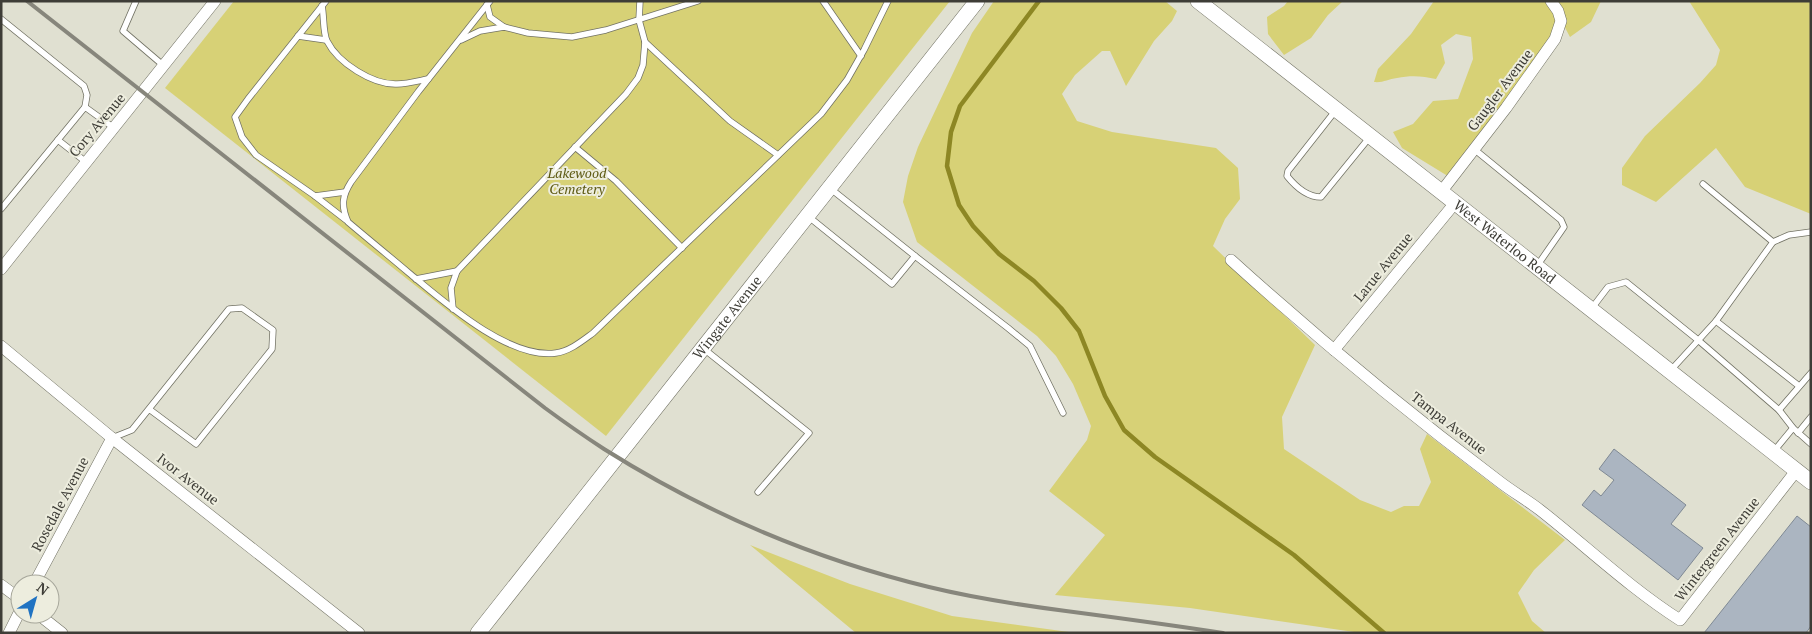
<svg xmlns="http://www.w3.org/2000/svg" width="1812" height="634" font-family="'PT Serif',serif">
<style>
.green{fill:#d7d176}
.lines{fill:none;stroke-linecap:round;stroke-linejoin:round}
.stream{stroke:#8d8724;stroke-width:4.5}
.building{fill:#abb5c1;stroke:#7f8994}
.lane-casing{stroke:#727264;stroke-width:7}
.street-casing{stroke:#727264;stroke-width:12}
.secondary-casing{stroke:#727264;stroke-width:16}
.lane{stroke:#fff;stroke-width:5.5}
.street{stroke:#fff;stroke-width:11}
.secondary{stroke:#fff;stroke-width:15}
.rail{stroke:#87867c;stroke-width:4}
.labels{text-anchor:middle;stroke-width:4;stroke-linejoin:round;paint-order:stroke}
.street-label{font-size:14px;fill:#3e3d37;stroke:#ededde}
.park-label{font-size:14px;font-style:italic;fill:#5d5912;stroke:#ededde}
</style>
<rect width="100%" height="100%" fill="#e0e0d1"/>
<g class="green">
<path d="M234 1H950L606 436 165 88Z"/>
<path d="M994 1H1165L1177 11 1172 21 1154 41 1126 86 1110 51H1102L1075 75 1062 94 1077 121 1112 132 1216 148 1238 168 1240 199 1225 219 1213 246 1315 345 1282 417 1284 449 1360 500 1391 512 1404 506H1419L1431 482 1420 449 1427 434 1565 540 1534 570 1518 593 1532 621 1546 633H1361L1190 608 1055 595 1105 535 1049 491 1087 440 1091 426 1073 384 1056 356 1037 336 917 242 903 202 908 176 918 147 972 33Z"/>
<path d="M1288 1H1343L1328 15 1311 38 1284 55 1268 34 1267 17 1284 6Z"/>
<path d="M1434 1H1601L1591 22 1570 37 1562 22 1451 178 1402 148 1393 132 1413 124 1433 101 1458 99 1473 59 1471 37 1456 34 1441 45 1445 63 1436 79C1423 76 1411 75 1397 78 1388 79 1383 83 1374 82L1378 69 1411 34Z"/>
<path d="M1689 1H1811V214L1745 187 1716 148 1656 202 1622 185V168L1645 136 1700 83 1716 65 1720 50Z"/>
<path d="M750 545 850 584 952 616 1076 633H856Z"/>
</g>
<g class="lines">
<path class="stream" d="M1039 1 960 106 951 132 947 166 959 205 973 226 999 254 1034 281 1061 308 1079 331 1105 396 1124 430 1155 457 1294 555 1384 633"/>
</g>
<g class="building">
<path d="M1614 449 1686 505 1671 524 1703 548 1678 580 1582 505 1594 490 1601 496 1614 480 1599 469Z"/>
<path d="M1797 516 1811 527V626L1806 633H1704Z"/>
</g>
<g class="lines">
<g class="lane-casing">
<g id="lane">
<path d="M136 1 123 31 164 66"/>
<path d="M326 1 248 99 235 117 242 137 256 155 315 196 346 220"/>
<path d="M490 1 418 92 351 182C342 196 341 206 348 222 368 239 389 256 409 273 443 301 509 360 556 353 570 351 582 341 593 333L821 114 847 80 864 50 888 1"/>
<path d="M823 1 861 56"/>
<path d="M487 5 490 17 504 27"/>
<path d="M322 6C324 15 323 33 327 41 338 63 373 85 397 84 407 84 418 81 428 79"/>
<path d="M1 19 84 86 87 95 85 107"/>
<path d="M298 36 326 40"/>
<path d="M461 40 480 31 504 27 528 33 572 37 606 30 698 1"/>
<path d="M645 42 730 121 778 155"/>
<path d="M1336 110 1288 171 1287 176C1295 186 1307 197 1321 197L1369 138"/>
<path d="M58 140 86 162"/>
<path d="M575 147 616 181 682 248"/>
<path d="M1474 149 1561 220 1564 227 1537 266"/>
<path d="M1703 184 1773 242 1716 321"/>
<path d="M315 196 345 192"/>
<path d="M1 209 85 107 114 128"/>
<path d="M809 217 892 284 915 256 831 189"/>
<path d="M1773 242 1789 235 1811 232"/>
<path d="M915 256 1008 328 1030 346 1063 413"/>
<path d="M416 279 457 271"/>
<path d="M1592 308 1608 287 1626 282 1698 340 1779 410 1793 428 1811 444"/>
<path d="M453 309 451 288 457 271 626 94 638 78 643 65 645 42 639 20 640 1"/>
<path d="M704 349 809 433 758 492"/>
<path d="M1671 370 1716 321 1799 386"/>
<path d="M1779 410 1811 373"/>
<path d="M1798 433 1811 417"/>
<path d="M112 438 132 430 229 309 242 308 273 330 272 349 196 444 149 409"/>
<path d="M1774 451 1793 428"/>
</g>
</g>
<g class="street-casing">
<g id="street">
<path d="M1441 192 1506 108 1555 39 1561 21 1558 11 1551 1"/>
<path d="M1231 260C1317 338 1407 412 1500 482 1513 492 1527 500 1540 510 1587 547 1630 588 1680 620L1796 471"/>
<path d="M1 269 215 1"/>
<path d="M1 346 112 438 359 633"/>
<path d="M1334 350 1455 203"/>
<path d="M34 584 112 438"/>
<path d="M1 585 20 599"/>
<path d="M38 614 62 633"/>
<path d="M9 633 20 611"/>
</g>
</g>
<g class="secondary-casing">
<g id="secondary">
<path id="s1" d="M1198 1 1811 482"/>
<path id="s2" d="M478 633 977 1"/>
</g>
</g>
<use href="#lane" class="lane"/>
<use href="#street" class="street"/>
<use href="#secondary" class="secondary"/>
<path class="rail" d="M27 1 545 408C564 422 584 436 604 449 704 512 814 559 929 587 974 598 1020 605 1066 611 1119 618 1171 625 1223 633"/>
</g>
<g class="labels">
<g class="street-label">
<text transform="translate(1500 90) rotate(-53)" y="5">Gaugler Avenue</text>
<text transform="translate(97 125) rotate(-50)" y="5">Cory Avenue</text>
<text dy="5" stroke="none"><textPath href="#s1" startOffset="390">West Waterloo Road</textPath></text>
<text transform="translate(1383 267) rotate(-51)" y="5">Larue Avenue</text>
<text dy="5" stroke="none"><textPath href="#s2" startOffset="402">Wingate Avenue</textPath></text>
<text transform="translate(1449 423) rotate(38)" y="5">Tampa Avenue</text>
<text transform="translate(188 479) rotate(38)" y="5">Ivor Avenue</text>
<text transform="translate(60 504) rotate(-62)" y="5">Rosedale Avenue</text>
<text transform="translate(1717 549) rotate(-52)" y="5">Wintergreen Avenue</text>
</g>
<g class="park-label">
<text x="577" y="178">Lakewood<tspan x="577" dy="16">Cemetery</tspan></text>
</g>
</g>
<rect width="1812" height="634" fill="none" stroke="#3e3d37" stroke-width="5"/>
<g transform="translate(35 599) rotate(37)"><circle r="24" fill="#ededde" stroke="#a7a79b"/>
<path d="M0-4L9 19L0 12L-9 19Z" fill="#2073c2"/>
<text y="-8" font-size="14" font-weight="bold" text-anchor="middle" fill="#3e3d37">N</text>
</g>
</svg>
